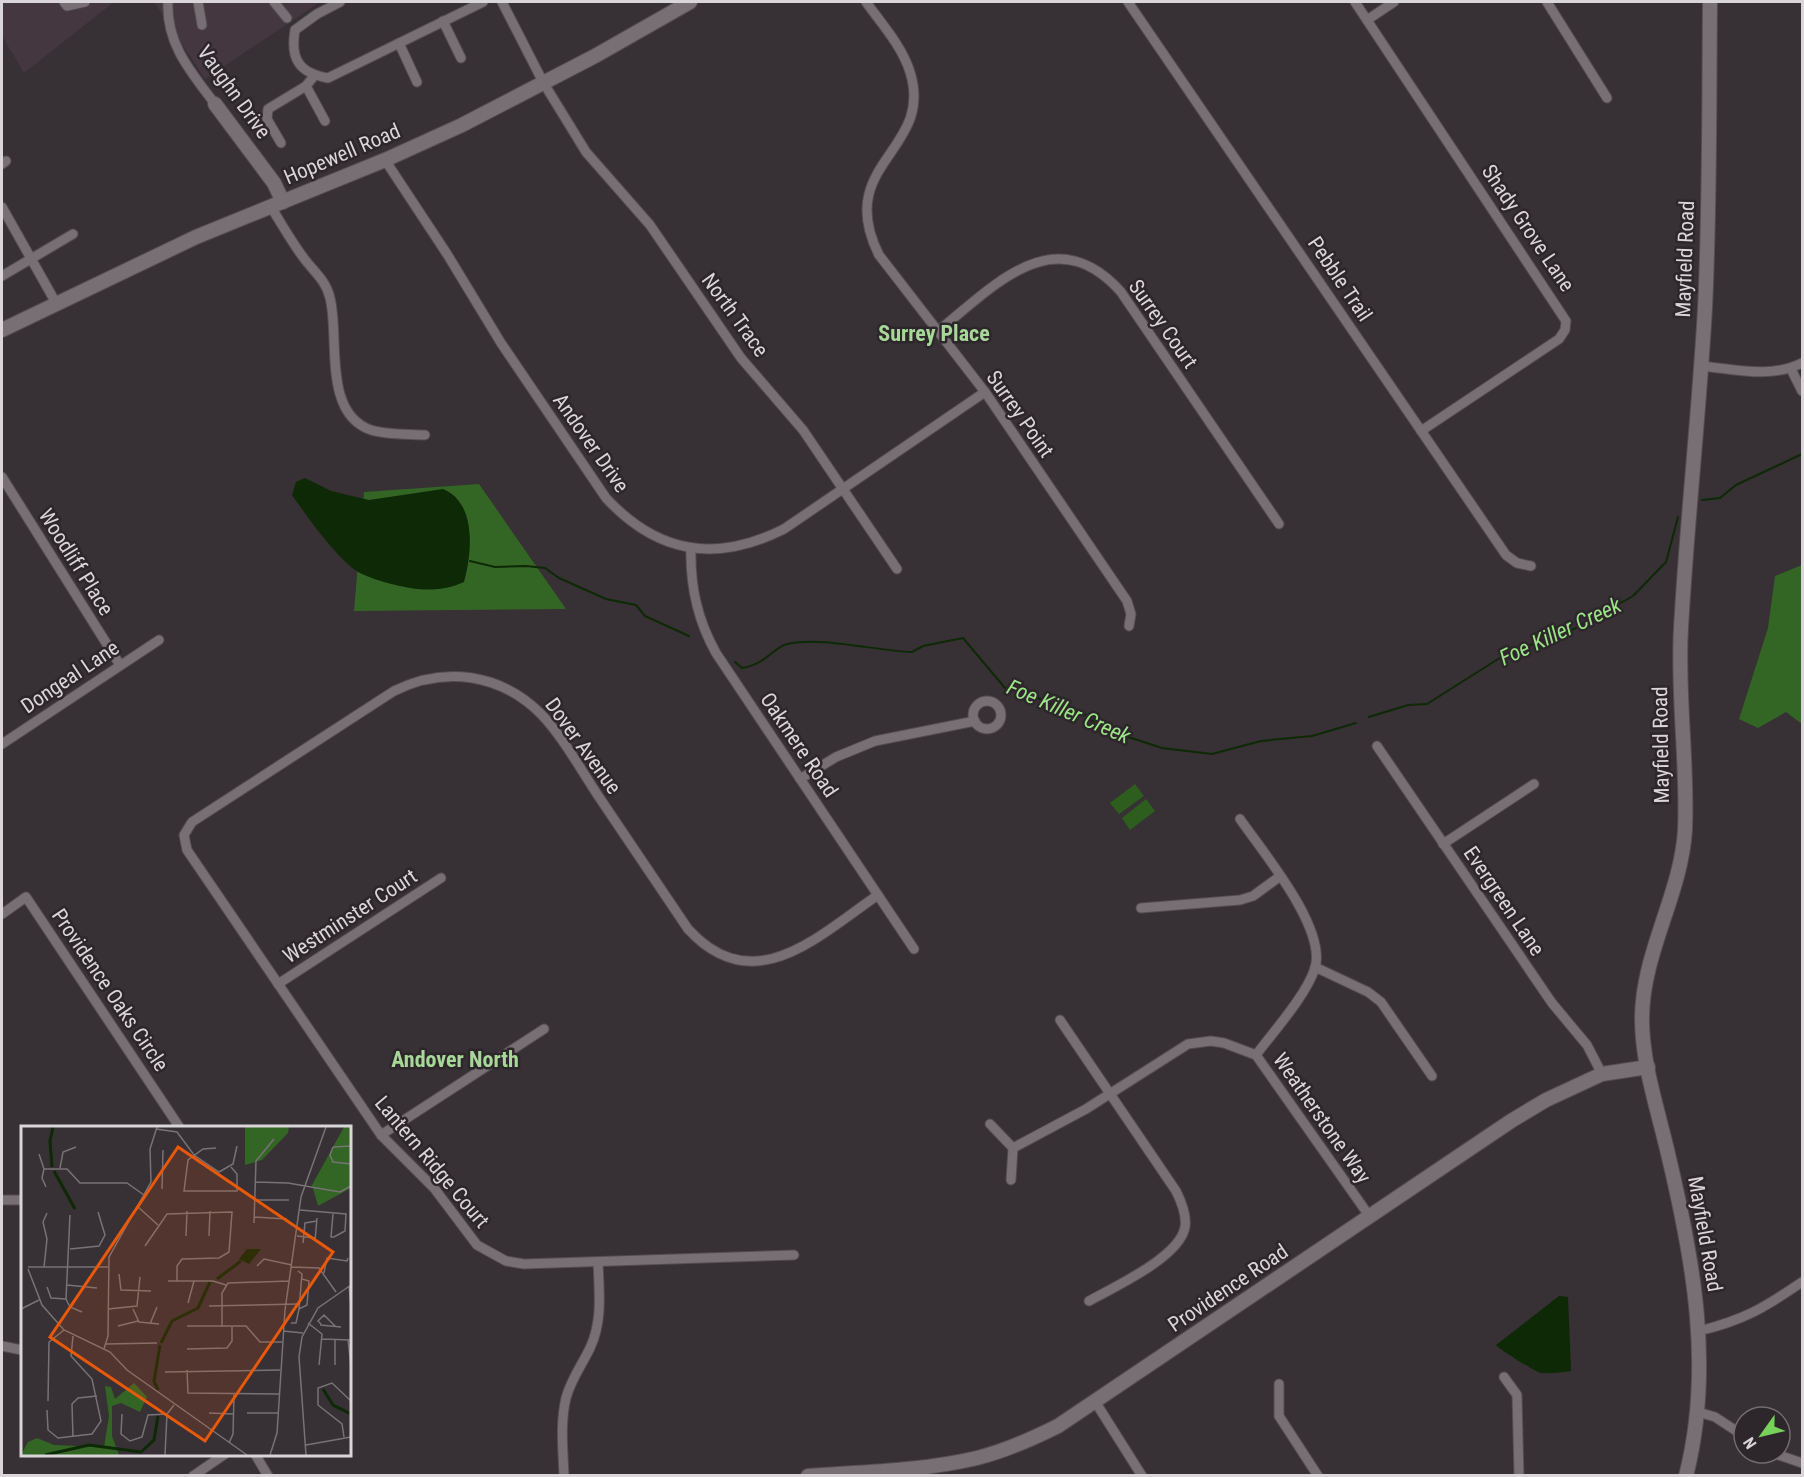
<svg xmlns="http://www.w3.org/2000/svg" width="1804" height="1477" font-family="'Roboto Condensed',sans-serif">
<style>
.built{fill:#44373f}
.green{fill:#2d5e1e}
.forest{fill:#336624}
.water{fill:#0e2906}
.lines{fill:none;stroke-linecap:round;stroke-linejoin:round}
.stream{stroke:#0e2906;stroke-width:2}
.street-casing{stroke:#534d51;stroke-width:11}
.secondary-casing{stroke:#534d51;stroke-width:16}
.street{stroke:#776f74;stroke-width:9}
.secondary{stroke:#776f74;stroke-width:14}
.labels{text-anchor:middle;stroke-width:5;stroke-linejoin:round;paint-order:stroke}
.street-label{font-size:21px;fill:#dad5d8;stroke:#2d262a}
.neighbourhood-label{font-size:22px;font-weight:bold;fill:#a7d899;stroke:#2d262a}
.water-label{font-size:22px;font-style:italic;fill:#9ce488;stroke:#2d262a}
.inset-river{fill:none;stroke:#0e2906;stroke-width:3}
.inset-road{fill:none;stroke:#787276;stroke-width:1.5}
.view{fill:#e8590c;fill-opacity:0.15;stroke:#e8590c;stroke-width:3}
.inset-edge{fill:none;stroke:#dad5d8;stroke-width:3}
</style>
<rect width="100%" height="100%" fill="#373034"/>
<g class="built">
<path d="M2 2H114L24 73 2 36Z"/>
<path d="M154 2H320L205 79Z"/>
</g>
<g class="green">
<path d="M1135 784 1144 796 1119 814 1110 803Z"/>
<path d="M1146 799 1155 811 1130 830 1122 818Z"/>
</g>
<g class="forest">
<path d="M479 484 566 609 354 611 364 492Z"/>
<path d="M1802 565V724L1786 712 1758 728 1739 719 1768 628 1775 576Z"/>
</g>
<g class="water">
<path d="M305 478 331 491 369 500 443 489C477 503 472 553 464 582 446 590 430 591 410 588 393 585 378 581 362 574 341 565 306 515 292 495L296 482Z"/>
<path d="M1559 1296 1568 1297 1571 1371C1562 1372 1551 1374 1541 1373 1537 1373 1499 1349 1496 1345Z"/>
</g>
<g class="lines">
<g class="stream">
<path d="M1702 500 1720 498 1736 485 1802 454"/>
<path d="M470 561 495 567 526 566 545 568 559 578 606 599 636 605 645 616 689 636"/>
<path d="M735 662 742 668C765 665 774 647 787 644 823 636 875 651 912 652L923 646 963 638 1005 688 1028 693 1048 703 1086 715 1098 727 1162 748 1212 754 1261 741 1312 736 1356 723"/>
<path d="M1369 717 1408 705 1427 704 1506 654 1574 629 1633 596 1666 562 1678 517"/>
</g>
<g class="street-casing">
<g id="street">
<path d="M64 2 67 6 85 2"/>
<path d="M168 2C166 44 191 72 215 104"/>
<path d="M198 2 202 25"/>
<path d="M274 2 287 18"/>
<path d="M340 2 317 14 295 30C290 59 299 73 328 78L483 2"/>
<path d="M502 2 543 82 586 152 650 225 741 358 803 430 897 569"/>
<path d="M866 2C881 23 902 46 910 72 935 151 833 163 879 255L985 392 1127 601 1131 614 1129 626"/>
<path d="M1128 2 1506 555 1517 563 1531 566"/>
<path d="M1355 2 1566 321 1565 330 1559 339 1421 431"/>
<path d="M1547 2 1607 98"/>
<path d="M1367 20 1394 2"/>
<path d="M443 21 461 58"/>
<path d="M399 43 417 82"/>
<path d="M306 86 325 121"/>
<path d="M281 143 267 119 268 109 306 86 314 76"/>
<path d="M385 160 447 254 501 343 606 498C658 554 716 563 784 529L985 392"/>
<path d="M2 164 6 161"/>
<path d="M2 207 56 303"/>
<path d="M271 207C281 223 291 241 303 257 313 271 326 280 330 298 340 337 322 413 371 430 387 435 408 434 425 435"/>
<path d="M2 276 73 234"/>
<path d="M938 331C995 285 1055 218 1121 292L1279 524"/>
<path d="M1701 366C1735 369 1770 379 1802 363"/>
<path d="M1791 369 1802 391"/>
<path d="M2 477 120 665"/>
<path d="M691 548C690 586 697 619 716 653L914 949"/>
<circle cx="987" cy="715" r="14"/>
<path d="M2 744 159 640"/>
<path d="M1377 746 1552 1003 1587 1045 1602 1074"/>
<path d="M800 779 836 757 875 741 975 721"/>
<path d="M1240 819C1262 851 1327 928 1315 968 1306 996 1273 1032 1256 1055"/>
<path d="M1443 844 1534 784"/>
<path d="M1141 908 1240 900 1253 896 1279 877"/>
<path d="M2 914 26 897 180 1128"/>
<path d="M1315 967 1368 992 1381 1002 1432 1076"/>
<path d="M278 984 441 878"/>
<path d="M1060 1020 1176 1191C1181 1201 1187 1215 1185 1227 1180 1257 1114 1287 1089 1301"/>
<path d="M990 1124 1013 1148 1011 1180"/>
<path d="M381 1135 544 1029"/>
<path d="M1013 1148 1086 1109 1188 1044 1211 1041 1224 1043 1256 1055 1370 1217"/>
<path d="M2 1200H22"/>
<path d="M794 1255 524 1264 506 1261 477 1245 434 1188 381 1135 187 850 184 835 192 822 394 691C444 666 500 673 541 714 564 738 582 772 601 800 630 843 659 886 688 929 754 1001 818 936 878 895"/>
<path d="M1699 1331C1744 1320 1764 1308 1802 1282"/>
<path d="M2 1346 22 1350"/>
<path d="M1504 1377 1517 1395 1519 1476"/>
<path d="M1279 1384V1416L1318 1476"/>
<path d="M1096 1403 1142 1476"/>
<path d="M1698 1412 1715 1417 1744 1436"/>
<path d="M1773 1453 1802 1463"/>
<path d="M255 1454 268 1476"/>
<path d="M193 1476 225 1454"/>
<path d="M564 1476C563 1450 560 1423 566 1398 571 1379 582 1365 590 1348 603 1321 599 1291 598 1262"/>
</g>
</g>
<g class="secondary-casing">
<g id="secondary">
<path d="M215 104 274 183 283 202"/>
<path d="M2 330 196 237 385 160 462 125 595 56 690 2"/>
<path d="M808 1476C865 1472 922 1471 977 1458 1005 1451 1032 1439 1058 1426L1511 1121 1546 1100 1602 1074 1648 1067"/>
<path d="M1686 1476C1713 1370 1694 1263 1669 1158 1659 1113 1642 1065 1642 1019 1642 953 1681 895 1685 830 1688 763 1677 696 1681 628 1687 521 1699 415 1705 308 1710 206 1709 104 1710 2"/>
</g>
</g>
<use href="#street" class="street"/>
<use href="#secondary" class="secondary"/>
</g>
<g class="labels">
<g class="street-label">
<text transform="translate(234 92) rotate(54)" y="7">Vaughn Drive</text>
<text transform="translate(342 154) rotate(-23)" y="7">Hopewell Road</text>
<text transform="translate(1528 228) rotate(56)" y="7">Shady Grove Lane</text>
<text transform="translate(1685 259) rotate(-88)" y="7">Mayfield Road</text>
<text transform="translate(1340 279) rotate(56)" y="7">Pebble Trail</text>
<text transform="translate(735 315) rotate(54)" y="7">North Trace</text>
<text transform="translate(1163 324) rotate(55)" y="7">Surrey Court</text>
<text transform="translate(1020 414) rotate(55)" y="7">Surrey Point</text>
<text transform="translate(591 443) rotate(55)" y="7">Andover Drive</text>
<text transform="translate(76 562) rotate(58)" y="7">Woodliff Place</text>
<text transform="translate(70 677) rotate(-34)" y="7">Dongeal Lane</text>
<text transform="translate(799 745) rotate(56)" y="7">Oakmere Road</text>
<text transform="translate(1661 745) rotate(-91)" y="7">Mayfield Road</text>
<text transform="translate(583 746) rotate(54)" y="7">Dover Avenue</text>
<text transform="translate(1504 901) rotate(56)" y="7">Evergreen Lane</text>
<text transform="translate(350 916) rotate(-33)" y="7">Westminster Court</text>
<text transform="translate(110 990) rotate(56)" y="7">Providence Oaks Circle</text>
<text transform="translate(1322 1118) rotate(55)" y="7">Weatherstone Way</text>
<text transform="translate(432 1162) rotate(50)" y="7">Lantern Ridge Court</text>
<text transform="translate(1705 1234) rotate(80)" y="7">Mayfield Road</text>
<text transform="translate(1228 1288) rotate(-34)" y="7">Providence Road</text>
</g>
<g class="neighbourhood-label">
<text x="934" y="341">Surrey Place</text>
<text x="455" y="1067">Andover North</text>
</g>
<g class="water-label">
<text transform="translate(1560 631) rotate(-25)" y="8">Foe Killer Creek</text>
<text transform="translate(1069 711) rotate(23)" y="8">Foe Killer Creek</text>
</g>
</g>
<g transform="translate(21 1126)">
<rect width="330" height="330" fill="#373034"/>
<path d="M224 1H268L267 7 241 34 224 39ZM323 1H330V62L297 80 291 59ZM113 257 126 271 119 286 100 277 91 280V310L98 329H0L7 316 16 312 33 319 83 321 88 290 84 260 90 261 94 273Z" fill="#336624"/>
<path d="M226 123H240L228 138 218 133Z" fill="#0e2906"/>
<path class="inset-river" d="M31 41 29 15 32 1M33 45 54 83M196 153 220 135M140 217 151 195 177 182 189 156M302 263 312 279 330 288M137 264 133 255 139 219M24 329 68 319 120 326 133 314 137 290"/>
<path class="inset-road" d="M135 3 156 6 173 29 198 46 212 38 216 20M312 21 309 29 312 36 330 38M312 21 330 20M195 22 182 23 167 34 163 65H216V48L210 41M18 28 23 43H46L59 57H106L123 69M39 42 42 26 55 21M23 43 21 52 25 61M0 49V71M234 56 267 57 319 66 330 60M141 63 142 24M233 74H268M116 80 137 99M279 84 325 88 324 105 313 111H310L312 88M49 89 45 173 49 181 61 186M233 91 266 93M233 97 235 35 253 13M165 110 166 85M188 110 189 85M276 110 295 112M294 115 296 92M282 117 284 97 296 95M124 120 146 88 211 86 208 126 198 132 161 133 156 140V155M49 123 78 120 84 109 77 86M236 140 243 133 271 139M7 141H87M23 141 26 113 22 96 26 87M270 141 298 142 315 166M7 143 21 179 43 204 89 226 106 244 226 329M277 145 281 148 278 183 286 179 288 155 281 153M303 147 306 132 326 135 327 132M98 148 100 164 130 165M147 155H192L205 159M46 159 76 162M328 160 330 180M26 161 30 172 45 173M167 177 173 155M188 180 277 178M0 183 18 174M87 183 116 180 119 151M112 183 118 196 138 198M270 197H275L278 183M287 197 301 208 298 239M129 198 136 181M300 198 297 195 303 189 315 201M299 199 320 201M97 200 117 195M166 200H225L239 216H261M201 201V167L207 157 268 155M262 205 282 207M301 213 330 214M327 214 330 240M85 218 136 217M83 223 87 210 88 131 130 56 129 23 136 1M166 223 206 222 211 215V201M314 239V214M166 244 167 267 258 268M144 246 259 244M27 275 28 216 43 204M26 284 27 304 37 312 71 308 80 295 71 253 50 230 52 210M188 287 213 288M226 287H257M101 288 100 308 109 315 121 311 127 289 146 288M52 311 51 278 57 272 76 270M323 311 321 298 297 279V262L311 257 330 275M208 317 212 308 213 268M285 319 330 311M144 329 146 288 153 279M249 329 256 307 264 184 280 71 305 1M285 329 278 231 281 211 297 182 330 159"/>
<path class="view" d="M157 21 312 126 184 315 29 211Z"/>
<rect width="330" height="330" class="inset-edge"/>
</g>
<rect width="1804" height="1477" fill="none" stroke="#dad5d8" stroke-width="6"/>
<g transform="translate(1762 1435) rotate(236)"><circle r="28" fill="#2d262a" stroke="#726c70" stroke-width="1.5"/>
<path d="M0-4.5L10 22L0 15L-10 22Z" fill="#76d25a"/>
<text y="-9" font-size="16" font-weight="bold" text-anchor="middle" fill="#dad5d8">N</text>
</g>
</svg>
